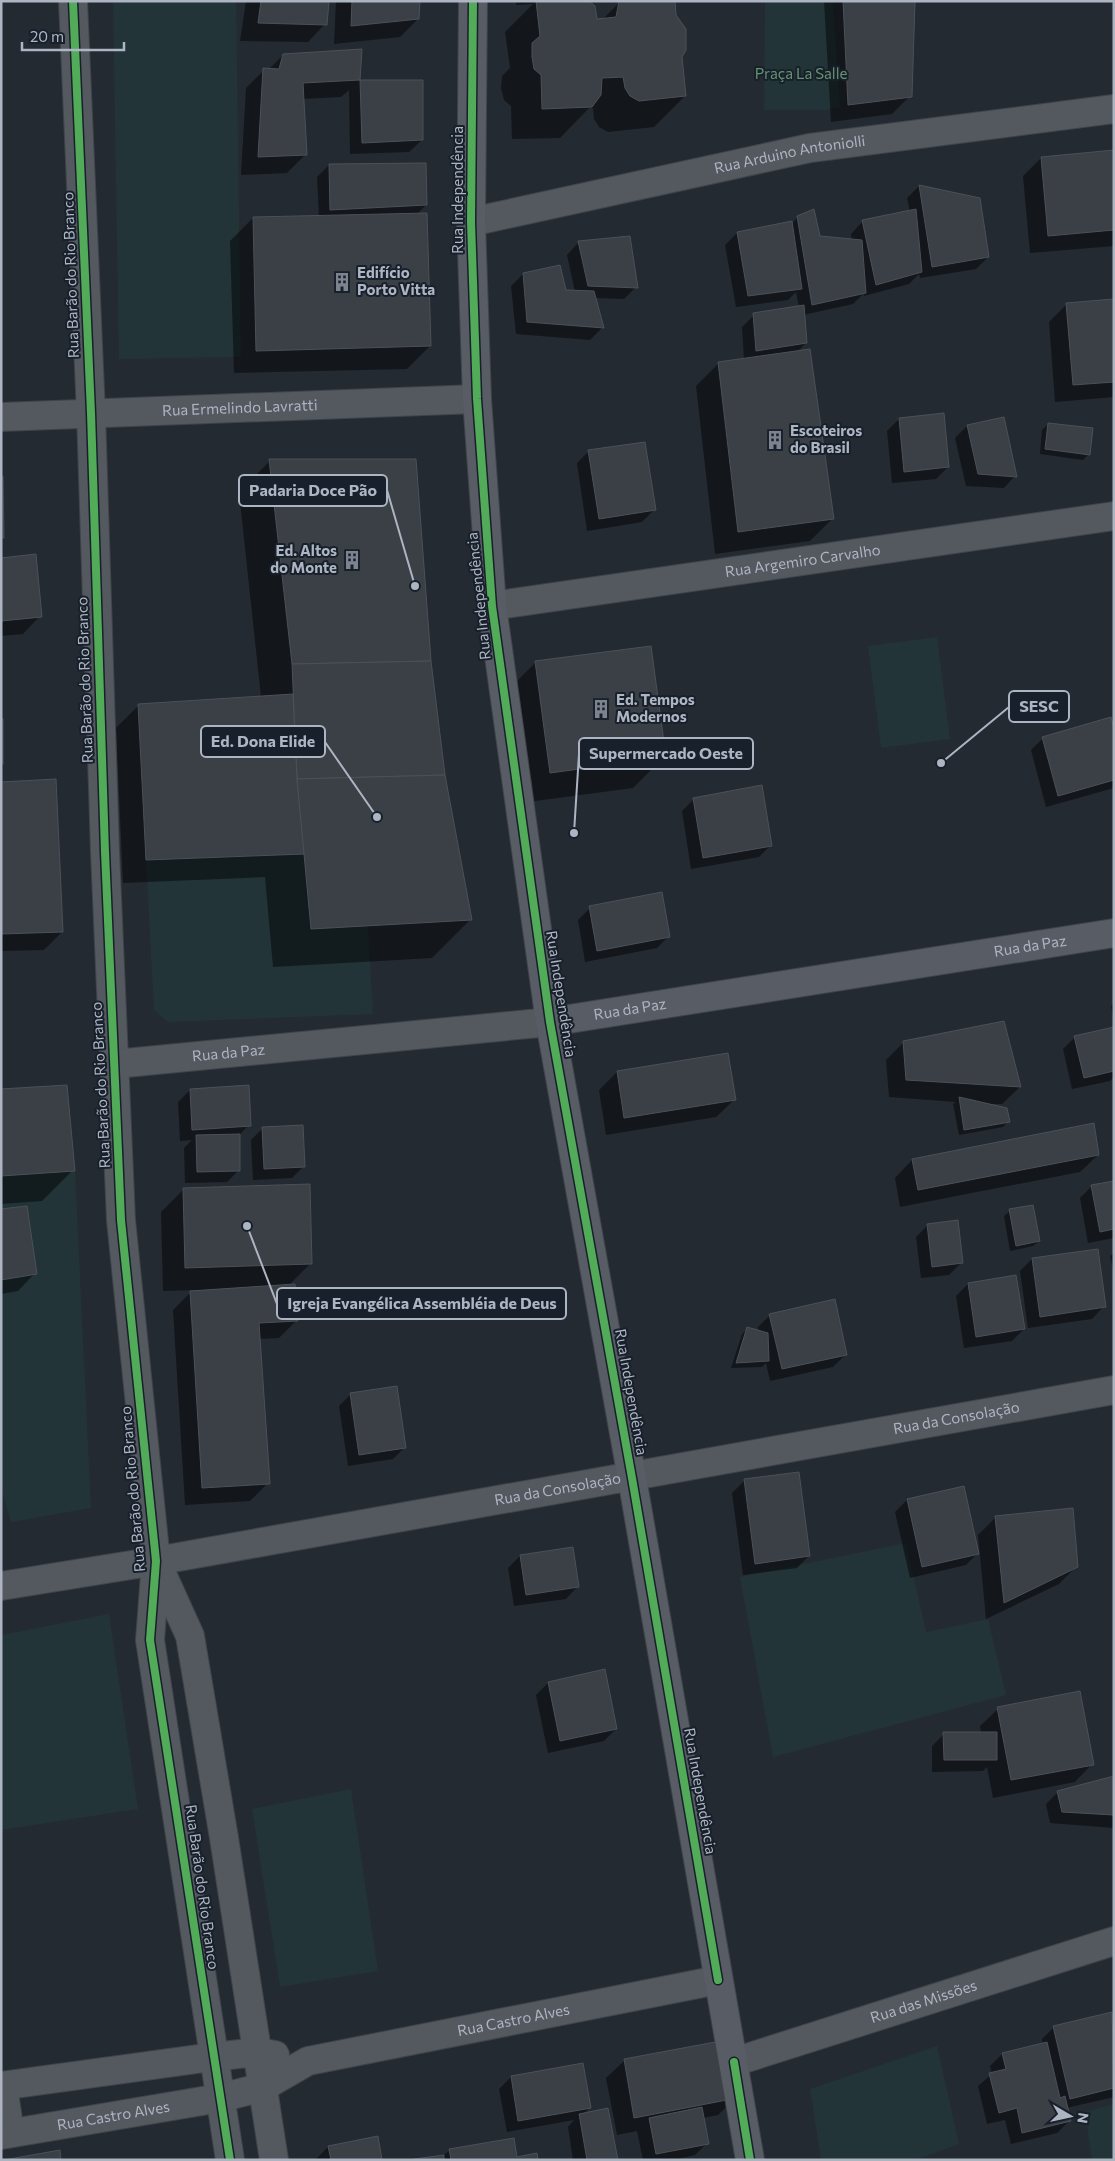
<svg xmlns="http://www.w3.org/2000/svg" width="1115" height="2161" font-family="Commissioner,sans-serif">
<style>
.green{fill:#223437}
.shadow{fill:#0007}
.building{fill:#3b3f46;stroke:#4c5159}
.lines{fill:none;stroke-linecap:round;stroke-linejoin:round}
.street-casing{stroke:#40444a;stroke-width:30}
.secondary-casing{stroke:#40444a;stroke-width:30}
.street{stroke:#54585f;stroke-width:28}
.secondary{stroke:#585c64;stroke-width:28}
.cycleway-casing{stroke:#18202b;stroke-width:11}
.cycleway{stroke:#51ab58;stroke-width:8}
.labels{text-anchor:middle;stroke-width:4;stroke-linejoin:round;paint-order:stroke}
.park-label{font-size:15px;fill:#659370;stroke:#18202b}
.street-label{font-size:15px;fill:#adb5c3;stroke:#18202b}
.poi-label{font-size:15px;font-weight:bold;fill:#adb5c3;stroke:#18202b;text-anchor:start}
.leader{fill:none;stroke:#adb5c3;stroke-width:2}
.callout-dot{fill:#adb5c3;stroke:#18202b;stroke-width:2}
.callout{fill:#18202b;stroke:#adb5c3;stroke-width:2}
.callout-label{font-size:16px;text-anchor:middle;font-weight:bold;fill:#adb5c3}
</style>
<rect width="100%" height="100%" fill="#242a31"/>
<g class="green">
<path d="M113 1H236L241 357 119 359Z"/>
<path d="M765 1H833L840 107 826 110H764Z"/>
<path d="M937 637 950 739 881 748 868 646Z"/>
<path d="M305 854 368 926 373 1014 168 1022 154 1010 146 860Z"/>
<path d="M75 1171 91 1508 11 1522 1 1488V1280L27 1206 1 1209V1176Z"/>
<path d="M906 1543 926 1632 988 1619 1006 1695 773 1757 740 1577Z"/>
<path d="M109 1614 138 1809 1 1830V1635Z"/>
<path d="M351 1789 378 1971 280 1987 252 1809Z"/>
<path d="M937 2046 959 2144 915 2160H821L810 2089Z"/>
<path d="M1114 2104V2160H1092L1085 2112Z"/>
</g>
<g class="shadow">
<path d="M246 1H327L325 24 308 42 240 41Z"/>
<path d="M336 1H419L418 19 400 37 334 44Z"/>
<path d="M516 1H587L596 20 603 19 621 1 680 56 685 96 654 127 608 132 599 127 594 119 593 108H589L560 138 512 139 511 106 504 100 501 88 502 76 510 68 505 32 533 4 516 5Z"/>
<path d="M824 1H914L910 96 892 114 831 122Z"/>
<path d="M360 50 359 81H421L422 140 409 152 350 154 349 90 341 97 303 99 305 155 287 173 241 175 246 88 264 70H268L283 55Z"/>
<path d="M1114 152V246L1030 253 1023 176 1041 158Z"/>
<path d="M329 165 426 205 416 215 430 346 407 369 234 373 230 241 253 218 319 217 317 177Z"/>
<path d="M919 186 988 257 976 269 920 278 919 274 909 284 864 296V293L853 304 803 315 806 343 797 352 833 518 810 541 715 554 696 386 719 363 744 360 742 327 754 315 799 307 796 292 788 300 736 307 725 245 737 233 791 224 798 217 819 237 852 240 851 234 863 221 910 212 907 198Z"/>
<path d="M578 243 636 287 624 299 595 298 602 328 590 340 516 334 511 286 523 274 565 292H575L567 255Z"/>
<path d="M1114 300V397L1055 402 1049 322 1067 304Z"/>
<path d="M943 415 948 467 936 479 892 483 887 431 899 419Z"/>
<path d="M1003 418 1015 476 1004 488 966 486 955 438 967 426Z"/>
<path d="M1048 424 1089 454 1083 460 1040 454 1042 430Z"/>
<path d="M589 451 654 510 642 522 587 531 577 463Z"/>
<path d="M270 461 430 661 444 775 470 920 432 958 273 967 265 877 123 883 116 728 139 705 261 697 239 492Z"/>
<path d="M1 559 40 616 23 634 1 636Z"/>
<path d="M536 662 664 757 633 788 520 803 505 693Z"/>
<path d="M1114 733V788L1046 807 1031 750 1043 738Z"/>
<path d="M1 783 62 932 44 950 1 951Z"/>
<path d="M694 799 771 845 759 857 691 869 682 811Z"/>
<path d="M590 908 669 936 657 948 585 962 578 920Z"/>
<path d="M1114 1003V1023L1111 1006Z"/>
<path d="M1114 1029V1077L1110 1081 1072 1089 1063 1049 1075 1037Z"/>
<path d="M904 1042 1020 1087 1002 1104H991L1008 1121 1003 1127 959 1135 953 1104 956 1102 889 1097 886 1060Z"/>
<path d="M617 1072 734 1100 716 1117 606 1135 599 1090Z"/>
<path d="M1 1090 73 1170 42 1201 1 1204Z"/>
<path d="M190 1090 249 1125 238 1136 239 1170 227 1182 185 1183 184 1148 192 1140 180 1141 178 1102Z"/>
<path d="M263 1128 304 1166 292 1178 253 1180 251 1140Z"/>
<path d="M1098 1155 1080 1172 900 1207 895 1178 912 1160Z"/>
<path d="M1114 1182V1238L1088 1243 1080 1198 1092 1186Z"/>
<path d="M184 1189 310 1264 288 1286 296 1321 279 1338 259 1339 268 1483 250 1501 185 1505 173 1310 191 1292H200L199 1290 163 1291 161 1212Z"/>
<path d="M1 1210 35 1273 18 1291 1 1294Z"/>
<path d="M1010 1211 1039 1241 1033 1246 1010 1251 1004 1216Z"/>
<path d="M928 1225 961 1263 949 1275 921 1278 916 1237Z"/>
<path d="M1097 1250 1104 1306 1092 1319 1028 1328 1020 1271 1032 1259Z"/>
<path d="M1114 1253V1273L1110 1256Z"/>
<path d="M1015 1277 1024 1329 1012 1341 964 1348 956 1296 968 1284Z"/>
<path d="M770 1315 845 1355 833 1367 770 1381 766 1363 762 1367 731 1368 742 1334 748 1328 759 1332 758 1327Z"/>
<path d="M351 1394 405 1447 393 1459 348 1466 339 1406Z"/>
<path d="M798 1473 809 1556 797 1568 743 1575 732 1493 744 1481Z"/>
<path d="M963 1487 978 1553 966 1565 910 1578 895 1512 907 1500Z"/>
<path d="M996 1517 1077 1566 1059 1584 986 1619 978 1535Z"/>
<path d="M520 1556 578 1586 566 1599 514 1606 508 1568Z"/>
<path d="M548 1683 616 1729 604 1741 548 1753 536 1695Z"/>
<path d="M998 1709 1092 1764 1075 1782 993 1798 987 1767 983 1771 932 1772V1746L944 1734 981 1733 980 1726Z"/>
<path d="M1114 1778V1828L1050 1823 1046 1804 1058 1792Z"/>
<path d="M1111 2014 1114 2026V2097L1066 2108 1069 2121 1057 2133 1011 2144 1005 2120 987 2124 978 2086 992 2074 990 2066 1002 2054 1043 2045 1042 2039 1054 2027Z"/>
<path d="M624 2061 736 2098 718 2115 703 2118 707 2143 695 2155 673 2160H643L637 2131 617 2135 606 2078Z"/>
<path d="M511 2077 589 2108 583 2115 616 2160H573L568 2127 574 2120 507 2132 499 2089Z"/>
<path d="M328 2147 381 2160H315Z"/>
<path d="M450 2150 516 2158 536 2160H420L443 2156Z"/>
</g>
<g class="building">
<path d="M261 1H329L327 25 258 23Z"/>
<path d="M352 1H420L419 19 351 26Z"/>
<path d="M536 1H589L595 6 597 19 616 17 619 1H675L676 15 686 29V50L682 57 686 96 639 101 630 96 625 88 623 77 602 78 601 95 592 107 542 109 541 75 534 69 532 57V43L540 36Z"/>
<path d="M843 1H915L912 97 848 105Z"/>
<path d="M362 49 360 80 303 83 307 155 258 157 263 68 279 69 283 54Z"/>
<path d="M360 80H423V140L362 143Z"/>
<path d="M1114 150V230L1048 236 1041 157Z"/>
<path d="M426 163 427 205 330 210 329 164Z"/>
<path d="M919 185 980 198 989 257 932 267Z"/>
<path d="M814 209 820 236 862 240 866 293 812 305 797 216Z"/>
<path d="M916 209 922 272 876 285 862 220Z"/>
<path d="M427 213 431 346 256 351 253 217Z"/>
<path d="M792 221 802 289 748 296 737 232Z"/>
<path d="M630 236 638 288 588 286 578 241Z"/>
<path d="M560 265 566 290 594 291 604 328 527 322 523 273Z"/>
<path d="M1114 299V382L1073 385 1066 303Z"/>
<path d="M804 305 807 343 756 351 753 313Z"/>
<path d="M810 349 834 519 738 532 718 362Z"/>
<path d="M944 413 949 467 904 472 899 418Z"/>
<path d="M1004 417 1017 477 978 474 967 425Z"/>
<path d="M1048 423 1093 428 1090 455 1045 449Z"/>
<path d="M645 442 656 510 599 519 588 450Z"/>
<path d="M269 459H416L431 661 292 664Z"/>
<path d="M1 476H3L4 538H1Z"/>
<path d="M36 554 42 617 1 621V558Z"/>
<path d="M651 646 666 757 550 773 535 661Z"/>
<path d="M431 661 445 775 297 779 292 664Z"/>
<path d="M293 694 297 779 305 854 146 860 138 704Z"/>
<path d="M1111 717 1114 728V780L1058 796 1042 737Z"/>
<rect x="1" y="719" width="2" height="45"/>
<path d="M445 775 472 920 311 929 297 779Z"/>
<path d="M56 779 63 932 1 934V782Z"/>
<path d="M762 785 772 846 703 858 693 798Z"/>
<path d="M662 892 670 937 597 951 589 906Z"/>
<path d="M1004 1021 1021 1087 906 1080 903 1041Z"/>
<path d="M1114 1027V1071L1084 1078 1074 1036Z"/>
<path d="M728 1053 736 1100 624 1118 617 1071Z"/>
<path d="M67 1085 75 1171 1 1176V1089Z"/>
<path d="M249 1085 251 1126 192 1130 190 1089Z"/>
<path d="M959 1097 1007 1108 1010 1122 964 1130Z"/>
<path d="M1094 1123 1099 1155 918 1190 912 1159Z"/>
<path d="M303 1125 305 1167 264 1169 262 1127Z"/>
<path d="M240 1134V1171L197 1172 196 1135Z"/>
<path d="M1114 1181V1229L1100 1232 1091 1185Z"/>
<path d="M310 1184 312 1264 185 1268 183 1188Z"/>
<path d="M1033 1205 1040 1241 1016 1246 1009 1209Z"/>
<path d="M27 1206 37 1274 1 1280V1209Z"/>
<path d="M958 1220 963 1263 932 1267 927 1224Z"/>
<path d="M1098 1249 1106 1307 1040 1317 1032 1258Z"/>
<path d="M1016 1275 1025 1329 976 1337 968 1283Z"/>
<path d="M295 1284 298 1321 259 1323 270 1484 202 1488 190 1291Z"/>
<path d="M835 1299 847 1355 782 1369 769 1314Z"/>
<path d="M747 1327 768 1333 769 1361 736 1363Z"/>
<path d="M397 1386 406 1448 359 1455 350 1393Z"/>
<path d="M799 1472 810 1556 755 1564 744 1479Z"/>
<path d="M964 1486 979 1554 922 1567 907 1499Z"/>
<path d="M1073 1508 1078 1567 1004 1603 995 1516Z"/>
<path d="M573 1547 579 1587 526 1595 520 1555Z"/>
<path d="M605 1669 617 1729 560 1741 548 1682Z"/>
<path d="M1080 1691 1094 1765 1011 1780 997 1707Z"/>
<path d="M943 1732H997V1760H944Z"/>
<path d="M1114 1776V1815L1062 1812 1057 1791Z"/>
<path d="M1112 2012 1114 2088 1070 2099 1053 2026Z"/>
<path d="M726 2040 737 2098 634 2118 624 2059Z"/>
<path d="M1047 2042 1060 2098 1065 2096 1071 2121 1022 2133 1017 2108 999 2113 989 2073 1006 2069 1002 2053Z"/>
<path d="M583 2063 591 2108 518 2121 511 2076Z"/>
<path d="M702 2107 709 2144 656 2154 649 2118Z"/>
<path d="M608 2108 618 2160H587L579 2114Z"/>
<path d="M378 2136 382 2160H331L328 2146Z"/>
<path d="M514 2138 517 2157 537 2153 538 2160H451L449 2149Z"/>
<path d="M60 2150 61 2160H4Z"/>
<path d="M444 2155V2160H414V2159Z"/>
</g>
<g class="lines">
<g class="street-casing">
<g id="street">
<path d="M73 1 91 413 105 852 121 1220 156 1561 150 1640 230 2160"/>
<path id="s1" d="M471 222 810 148 1114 109"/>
<path id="s2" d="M1 417 477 399"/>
<path id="s3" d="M492 606 1114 516"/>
<path id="s4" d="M115 1064 550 1022"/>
<path d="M157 1563 190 1636 224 1838 274 2160"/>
<path id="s5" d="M1 1586 156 1561 1114 1390"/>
<path id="s6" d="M734 2062 1114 1941"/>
<path d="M1 2086 212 2057 258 2052 275 2055"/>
<path d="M3 2086 10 2133"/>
<path id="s7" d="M1 2135 220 2098 263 2087 308 2061 718 1980"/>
</g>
</g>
<g class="secondary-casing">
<g id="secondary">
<path d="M473 1 471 222 477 399 492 606 550 1022 632 1478 750 2160"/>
<path id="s8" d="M550 1022 1114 933"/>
</g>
</g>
<use href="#street" class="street"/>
<use href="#secondary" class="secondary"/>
<g class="cycleway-casing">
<g id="cycleway">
<path d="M73 1 91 413 105 852 121 1220 156 1561 150 1640 230 2160"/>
<path d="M473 1 471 222 477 399 492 606 550 1022 632 1478 718 1980"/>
<path d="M734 2062 750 2160"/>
</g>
</g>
<use href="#cycleway" class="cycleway"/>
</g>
<defs>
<g id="building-bare" transform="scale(1.5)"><path d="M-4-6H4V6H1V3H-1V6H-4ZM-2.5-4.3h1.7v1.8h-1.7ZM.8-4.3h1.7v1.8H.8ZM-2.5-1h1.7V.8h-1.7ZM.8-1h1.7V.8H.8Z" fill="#7d8490" stroke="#18202b" stroke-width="2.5" paint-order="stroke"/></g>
</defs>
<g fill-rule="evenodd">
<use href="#building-bare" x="342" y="282"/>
<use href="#building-bare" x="775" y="440"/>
<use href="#building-bare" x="352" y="560"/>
<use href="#building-bare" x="601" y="709"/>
</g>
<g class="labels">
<g class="park-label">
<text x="801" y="79">Praça La Salle</text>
</g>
<g class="street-label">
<text dy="5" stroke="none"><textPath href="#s1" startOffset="326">Rua Arduino Antoniolli</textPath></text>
<text transform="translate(458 190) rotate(-90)" y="5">Rua Independência</text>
<text transform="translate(71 275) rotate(-92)" y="5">Rua Barão do Rio Branco</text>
<text dy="5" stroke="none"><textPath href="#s2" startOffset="239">Rua Ermelindo Lavratti</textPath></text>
<text dy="5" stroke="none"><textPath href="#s3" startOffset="314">Rua Argemiro Carvalho</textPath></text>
<text transform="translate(479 596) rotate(-96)" y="5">Rua Independência</text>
<text transform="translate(85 680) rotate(-92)" y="5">Rua Barão do Rio Branco</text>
<text dy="5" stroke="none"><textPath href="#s8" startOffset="486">Rua da Paz</textPath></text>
<text transform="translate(561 994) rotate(81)" y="5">Rua Independência</text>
<text dy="5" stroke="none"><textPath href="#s8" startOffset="81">Rua da Paz</textPath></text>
<text dy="5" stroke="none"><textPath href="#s4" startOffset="114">Rua da Paz</textPath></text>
<text transform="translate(101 1085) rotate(-93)" y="5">Rua Barão do Rio Branco</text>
<text transform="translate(631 1392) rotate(80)" y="5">Rua Independência</text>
<text dy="5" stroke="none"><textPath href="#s5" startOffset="970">Rua da Consolação</textPath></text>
<text transform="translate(133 1489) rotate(-95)" y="5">Rua Barão do Rio Branco</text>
<text dy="5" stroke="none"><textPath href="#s5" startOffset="565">Rua da Consolação</textPath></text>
<text transform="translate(700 1791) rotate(80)" y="5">Rua Independência</text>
<text transform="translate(202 1887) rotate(82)" y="5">Rua Barão do Rio Branco</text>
<text dy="5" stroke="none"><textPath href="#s6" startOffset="199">Rua das Missões</textPath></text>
<text dy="5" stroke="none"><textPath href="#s7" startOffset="528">Rua Castro Alves</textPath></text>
<text dy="5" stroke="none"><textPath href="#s7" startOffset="114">Rua Castro Alves</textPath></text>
</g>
<g class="poi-label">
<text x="357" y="278">Edifício<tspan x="357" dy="17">Porto Vitta</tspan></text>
<text x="790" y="436">Escoteiros<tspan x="790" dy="17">do Brasil</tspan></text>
<text x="337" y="556" text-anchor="end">Ed. Altos<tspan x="337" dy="17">do Monte</tspan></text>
<text x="616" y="705">Ed. Tempos<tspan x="616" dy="17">Modernos</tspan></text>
</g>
</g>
<path class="leader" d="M415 586L387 490M941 763L1009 707M377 817L325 742M574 833L579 754M247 1226L277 1304"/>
<g class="callout-dot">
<circle cx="415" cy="586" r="5"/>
<circle cx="941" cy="763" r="5"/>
<circle cx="377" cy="817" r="5"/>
<circle cx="574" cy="833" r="5"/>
<circle cx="247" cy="1226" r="5"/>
</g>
<g class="callout">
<rect x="239" y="475" width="148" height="31" rx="5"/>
<rect x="1009" y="691" width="60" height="31" rx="5"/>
<rect x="201" y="726" width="124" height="31" rx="5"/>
<rect x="579" y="738" width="174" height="31" rx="5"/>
<rect x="277" y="1288" width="289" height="31" rx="5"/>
</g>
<g class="callout-label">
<text x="313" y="496">Padaria Doce Pão</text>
<text x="1039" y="712">SESC</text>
<text x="263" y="747">Ed. Dona Elide</text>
<text x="666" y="759">Supermercado Oeste</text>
<text x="422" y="1309">Igreja Evangélica Assembléia de Deus</text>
</g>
<rect width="1115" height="2161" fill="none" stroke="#adb5c3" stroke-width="5"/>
<g transform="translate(1070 2116) rotate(99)" stroke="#18202b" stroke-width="4" paint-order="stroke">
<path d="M0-4L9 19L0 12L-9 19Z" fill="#adb5c3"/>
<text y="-8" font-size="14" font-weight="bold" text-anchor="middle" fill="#adb5c3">N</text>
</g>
<path d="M22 42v8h102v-8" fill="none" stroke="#adb5c3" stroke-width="2.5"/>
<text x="30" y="42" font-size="15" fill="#adb5c3" stroke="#18202b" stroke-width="4" paint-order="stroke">20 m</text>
</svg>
